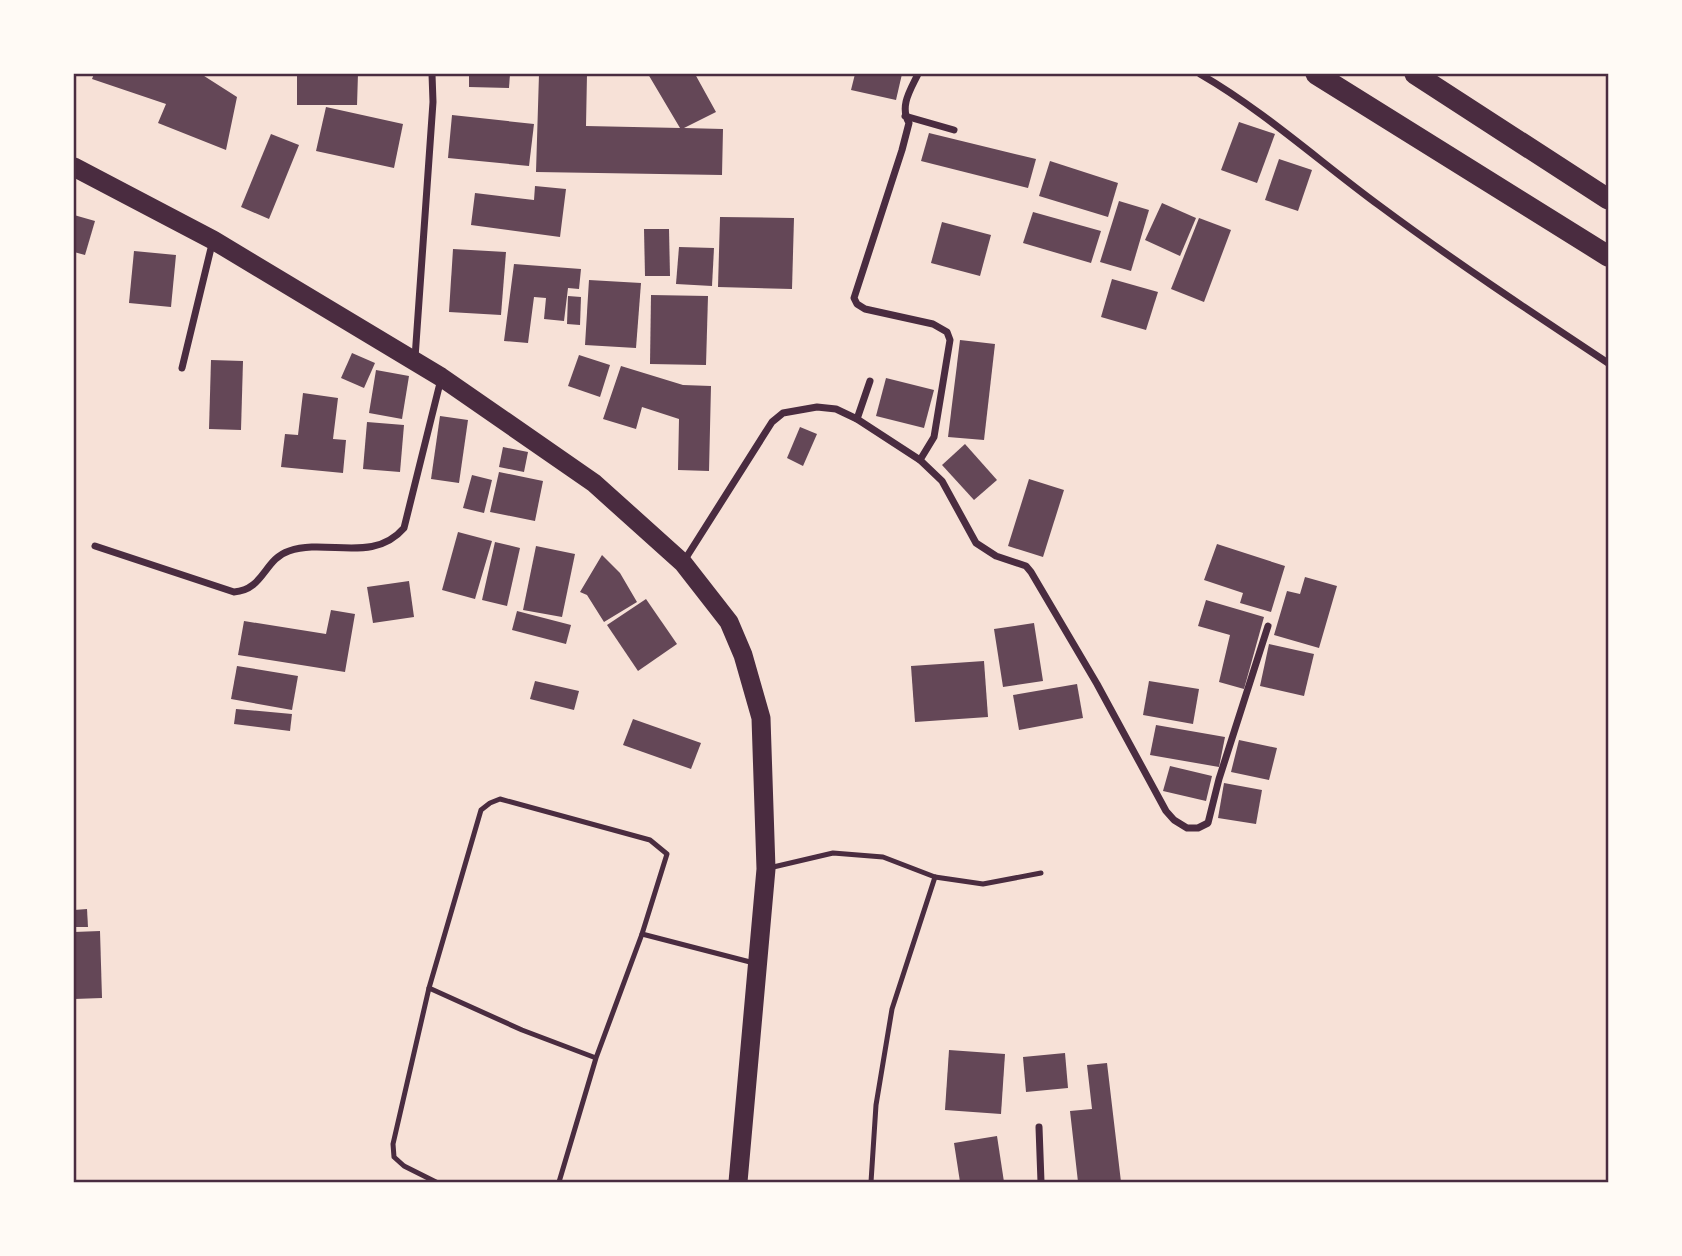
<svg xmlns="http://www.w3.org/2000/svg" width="1682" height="1256" font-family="'IBM Plex Serif',serif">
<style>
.building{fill:#644757}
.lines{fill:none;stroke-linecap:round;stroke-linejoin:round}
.service{stroke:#4a2c40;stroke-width:5}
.minor{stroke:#4a2c40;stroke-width:7}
.trunk{stroke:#4a2c40;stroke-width:19}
.motorway{stroke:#4a2c40;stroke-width:21}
.neatline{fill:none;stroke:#4a2c40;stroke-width:2.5}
</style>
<rect width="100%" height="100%" fill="#f7e1d7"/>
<g class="building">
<path d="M94 74H201L237 97 226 150 158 123 166 104 92 79Z"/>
<path d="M297 74H358L357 105H297Z"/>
<path d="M469 74H510L509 88 469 87Z"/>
<path d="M539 74H587L586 126 680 128 648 74H695L716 112 684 128 723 129 722 175 536 172Z"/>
<path d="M855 74H902L896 100 851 90Z"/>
<path d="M326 107 403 124 394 168 316 151Z"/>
<path d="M452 115 534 124 529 166 448 158Z"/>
<path d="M1239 122 1275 134 1257 183 1221 170Z"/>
<path d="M929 133 1036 159 1028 188 921 161Z"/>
<path d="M271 134 299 145 269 219 241 207Z"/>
<path d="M1279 159 1312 170 1298 211 1265 200Z"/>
<path d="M1050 161 1118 183 1108 217 1039 196Z"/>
<path d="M535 186 566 189 560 237 471 225 475 193 534 200Z"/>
<path d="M1119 201 1149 210 1131 271 1100 262Z"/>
<path d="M1162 203 1196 218 1180 256 1145 240Z"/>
<path d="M1033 212 1101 231 1091 263 1023 243Z"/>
<path d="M74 215 95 221 85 255 74 252Z"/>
<path d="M720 217 794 218 792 289 718 287Z"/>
<path d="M1199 218 1231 230 1204 302 1171 289Z"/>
<path d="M942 222 991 235 980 276 931 263Z"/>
<path d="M644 229H669L670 276H645Z"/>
<path d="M679 247 714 248 712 286 676 284Z"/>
<path d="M453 249 506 252 501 315 449 312Z"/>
<path d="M134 251 176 255 171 307 129 303Z"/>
<path d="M514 264 581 269 579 289 568 288 564 321 544 319 546 298 534 297 528 343 504 341Z"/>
<path d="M1112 279 1158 292 1146 330 1101 317Z"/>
<path d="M589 280 641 283 636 348 585 345Z"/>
<path d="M651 295 708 296 706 365 650 364Z"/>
<path d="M568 296 581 297 580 325 567 324Z"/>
<path d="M960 340 995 344 984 440 948 437Z"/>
<path d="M352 353 375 363 364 388 341 378Z"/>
<path d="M579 355 610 365 600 397 568 386Z"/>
<path d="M211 360 243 361 241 430 209 429Z"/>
<path d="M621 366 683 385 711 386 709 471 678 470 679 419 642 407 636 429 603 419Z"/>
<path d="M376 370 409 376 402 419 369 413Z"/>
<path d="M886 378 934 390 924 428 876 416Z"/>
<path d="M303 393 338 398 333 439 346 440 343 473 281 467 285 434 298 435Z"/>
<path d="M440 416 468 420 459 483 431 479Z"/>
<path d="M367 422 404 425 400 472 363 469Z"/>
<path d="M800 427 817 434 803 466 787 458Z"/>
<path d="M965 444 997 480 974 500 942 465Z"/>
<path d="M503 447 528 452 524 472 499 467Z"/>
<path d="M499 472 543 481 535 521 490 512Z"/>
<path d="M472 475 492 480 484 513 463 508Z"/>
<path d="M1029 479 1064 490 1043 557 1008 546Z"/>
<path d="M458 532 492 541 475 599 442 590Z"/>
<path d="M495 542 520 548 507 606 482 600Z"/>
<path d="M1217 544 1285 566 1271 612 1240 603 1243 593 1204 580Z"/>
<path d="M536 546 575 554 562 617 523 610Z"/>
<path d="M602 555 620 573 637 602 604 622 587 595 580 592Z"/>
<path d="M1305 577 1337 586 1319 648 1274 635 1287 591 1300 594Z"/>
<path d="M409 581 414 617 373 623 367 587Z"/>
<path d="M646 599 677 644 638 671 607 625Z"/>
<path d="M1206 600 1264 617 1244 689 1219 682 1230 635 1198 626Z"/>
<path d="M331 610 355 614 345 672 238 655 244 621 326 634Z"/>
<path d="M517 611 571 625 566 644 512 630Z"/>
<path d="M1034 623 1043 681 1003 687 994 629Z"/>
<path d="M1269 644 1314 654 1304 696 1260 686Z"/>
<path d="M984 661 988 717 915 722 911 666Z"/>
<path d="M237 666 298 676 292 710 231 699Z"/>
<path d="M535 681 579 691 574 710 530 699Z"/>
<path d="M1149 681 1199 689 1193 724 1143 715Z"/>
<path d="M1077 684 1083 718 1019 730 1013 695Z"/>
<path d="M236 709 292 714 290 731 234 724Z"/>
<path d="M633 719 701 743 691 769 623 745Z"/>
<path d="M1156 725 1225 737 1219 767 1150 755Z"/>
<path d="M1239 740 1277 748 1269 780 1231 772Z"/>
<path d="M1170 766 1212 776 1206 801 1163 791Z"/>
<path d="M1224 783 1262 790 1256 824 1218 818Z"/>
<path d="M87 909 88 927H74V910Z"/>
<path d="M100 931 102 998 74 999V932Z"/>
<path d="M949 1050 1005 1054 1001 1114 945 1110Z"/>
<path d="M1065 1053 1068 1088 1026 1092 1023 1057Z"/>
<path d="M1107 1063 1121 1182H1078L1070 1111 1092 1109 1087 1065Z"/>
<path d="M997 1136 1004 1182H960L954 1143Z"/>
</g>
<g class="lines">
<g class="service">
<path d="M769 868 833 853 883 857 935 877 983 884 1041 873"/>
<path d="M642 934 754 963"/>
<path d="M429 988 393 1144 394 1157 404 1166 436 1182"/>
<path d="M559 1182 596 1058 642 934 667 854 650 840 500 799 490 803 481 810 429 988 522 1030 596 1058"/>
<path d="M871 1182 876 1105 892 1009 935 877"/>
</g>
<g class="minor">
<path d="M918 74C911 89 899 106 909 123L902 150 854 298 857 304 865 309 933 324 947 332 950 340 934 437 920 460"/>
<path d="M1200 74C1264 111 1320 162 1380 206 1454 261 1531 312 1608 363"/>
<path d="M905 116 954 130"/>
<path d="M415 358 433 102 432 74"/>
<path d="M182 368 212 244"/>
<path d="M857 419 870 381"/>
<path d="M95 546 234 592C264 590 264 559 289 551 327 538 373 564 404 528L441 379"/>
<path d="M684 561 772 422 783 413 817 407 836 409 857 419 920 460 942 481 976 543 996 556 1026 566 1031 572 1097 684 1166 811 1174 820 1187 828H1198L1208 823 1219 779 1268 626"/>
<path d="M1039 1127 1041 1182"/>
</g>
<path class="trunk" d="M74 167 213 240 441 377 594 483 683 563 729 622 743 655 761 718 766 869 738 1182"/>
<g class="motorway">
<path d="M1316 74 1608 256"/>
<path d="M1415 74 1608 199"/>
</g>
</g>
<rect width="1682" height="1256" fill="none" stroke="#fffaf5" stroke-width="150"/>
<rect x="75" y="75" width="1532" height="1106" class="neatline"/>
</svg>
